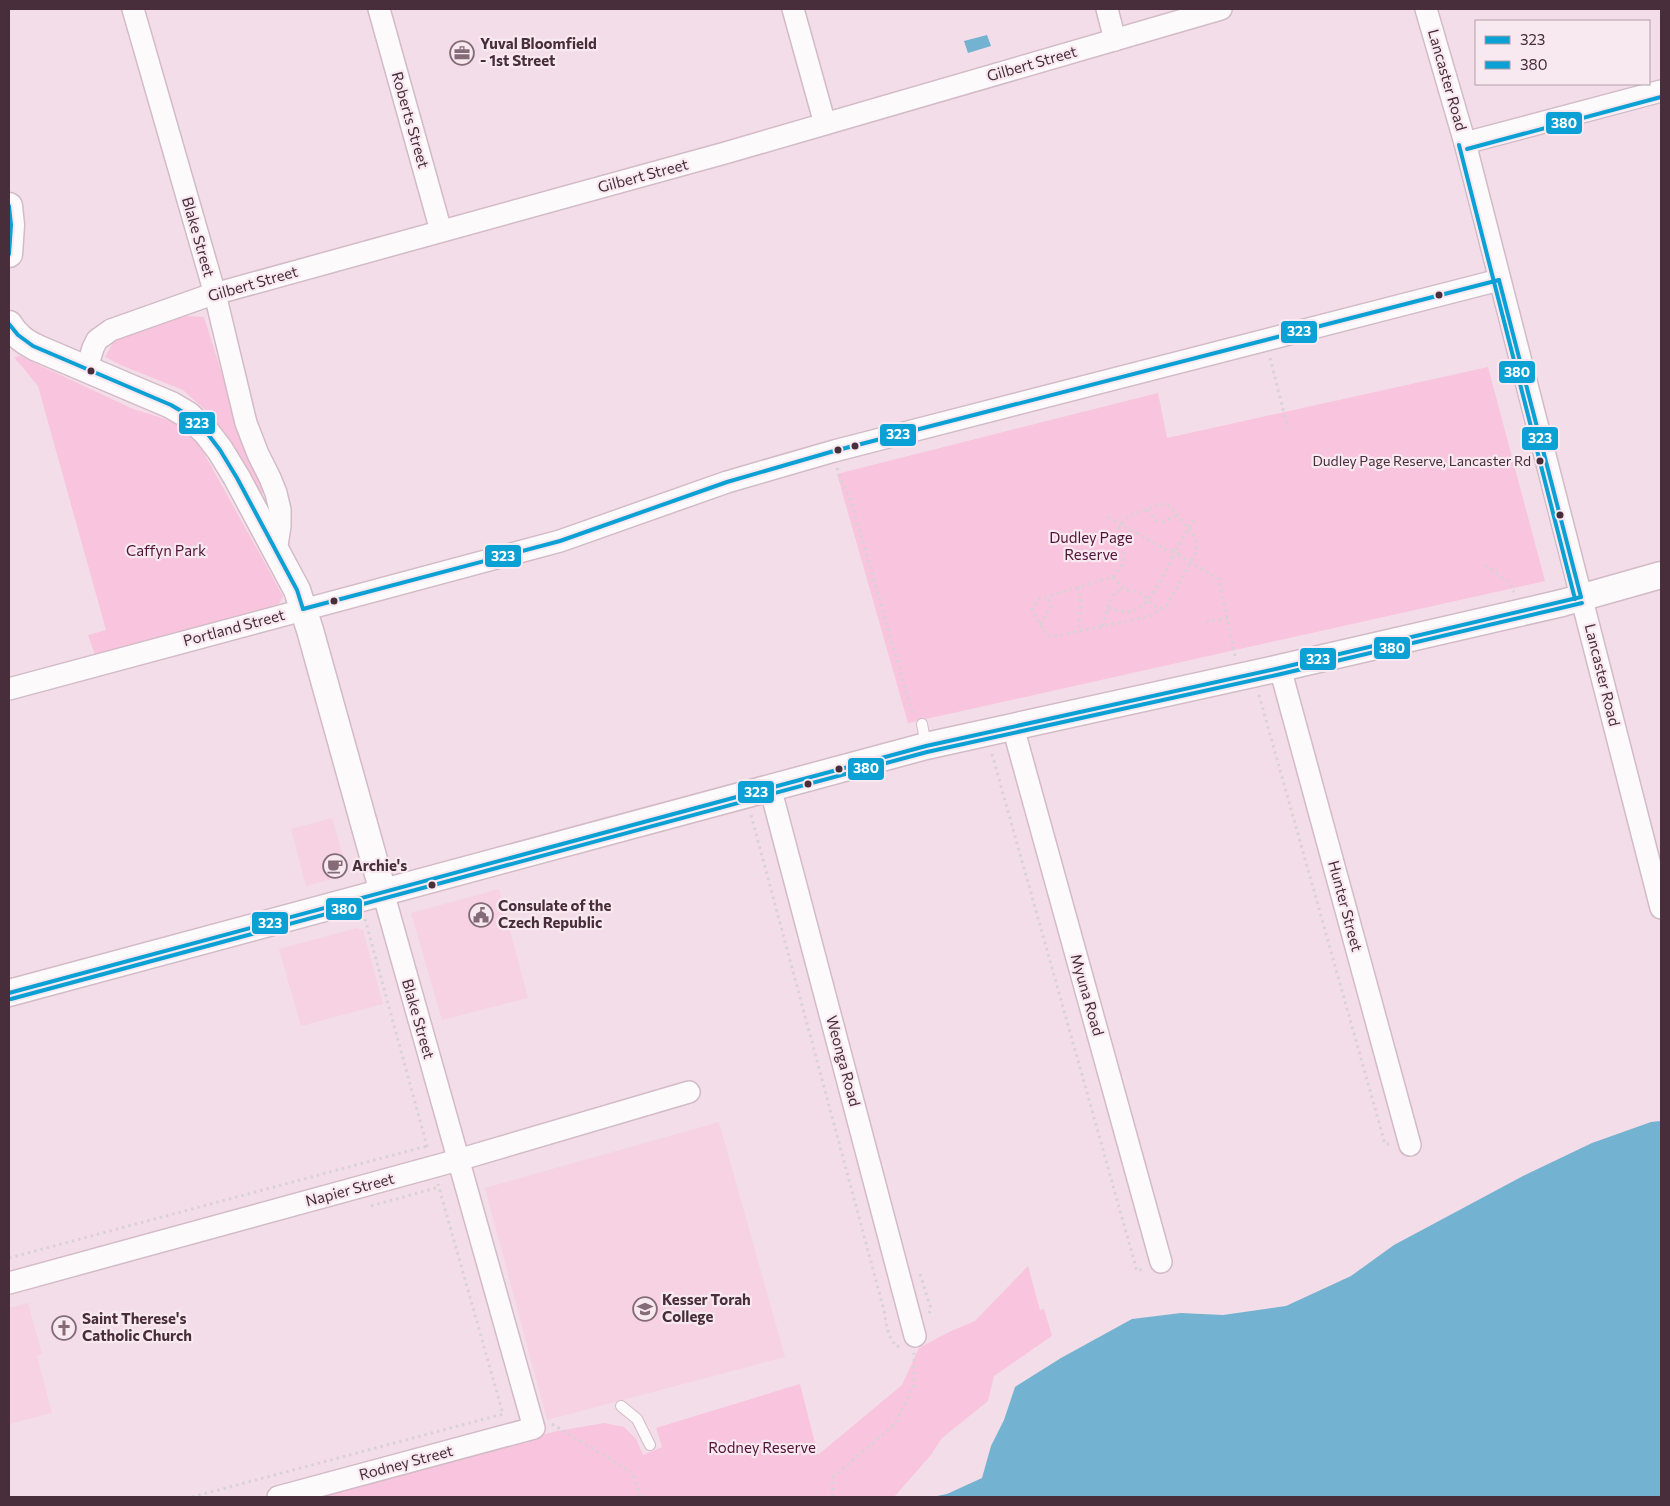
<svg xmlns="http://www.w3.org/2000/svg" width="1670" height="1506" font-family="Commissioner,sans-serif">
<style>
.built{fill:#f6d2e3}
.green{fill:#f9c4de}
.water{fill:#73b2d0}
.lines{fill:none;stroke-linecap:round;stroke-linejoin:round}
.service-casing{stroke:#d2bbc6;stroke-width:12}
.minor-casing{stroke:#d2bbc6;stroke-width:24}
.tertiary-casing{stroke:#d2bbc6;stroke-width:29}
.path{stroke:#d9d2d5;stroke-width:3;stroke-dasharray:2.5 4;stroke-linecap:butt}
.service{stroke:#fdfafc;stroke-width:10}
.minor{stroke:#fdfafc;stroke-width:21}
.tertiary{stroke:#fdfafc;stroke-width:26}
.bus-1-casing{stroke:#f8e9f0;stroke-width:8}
.bus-2-casing{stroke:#f8e9f0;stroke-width:8}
.bus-1{stroke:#0ba1d4;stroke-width:4}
.bus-2{stroke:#0ba1d4;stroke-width:4}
.bus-dot{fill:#482d3a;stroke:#f8e9f0;stroke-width:2}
.labels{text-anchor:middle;stroke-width:4.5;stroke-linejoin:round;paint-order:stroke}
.bus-label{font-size:14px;fill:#482d3a;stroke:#f8e9f0;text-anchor:end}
.poi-label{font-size:15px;font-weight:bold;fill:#482d3a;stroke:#f8e9f0;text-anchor:start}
.street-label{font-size:15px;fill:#482d3a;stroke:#f8e9f0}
.park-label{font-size:15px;fill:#501337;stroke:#f8e9f0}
.line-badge{stroke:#f8e9f0;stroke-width:2}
.badge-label{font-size:14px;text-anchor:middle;font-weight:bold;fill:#fff}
</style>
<rect width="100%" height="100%" fill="#f3dde8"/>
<g class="built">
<path d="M332 818 347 870 343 876 306 886 291 829Z"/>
<path d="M499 889 528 998 442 1020 411 913Z"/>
<path d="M357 928 363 930 383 1004 301 1026 279 949Z"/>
<path d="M719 1122 785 1357 547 1420 485 1188Z"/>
<path d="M28 1303 42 1354 37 1356 52 1413 9 1424V1308Z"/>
</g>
<g class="green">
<path d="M183 316 204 317 245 447 268 491 260 494 233 445 213 417 183 390 123 366 105 357 114 341Z"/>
<path d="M20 356 133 409 185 425 195 437 283 596 279 604 95 655 88 635 106 630 38 386 14 357Z"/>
<path d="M1488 367 1545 581 908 723 837 474 1158 393 1167 438Z"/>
<path d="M1028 1266 1040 1310 1044 1309 1052 1336 994 1376 988 1401 942 1438 930 1456 894 1497H316L557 1431 604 1423 624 1427 636 1439 643 1455 662 1447 656 1428 800 1384 818 1455 902 1385 919 1348 949 1332 975 1321Z"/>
</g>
<g class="water">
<path d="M987 35 991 46 968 53 964 41Z"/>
<path d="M1661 1121V1497H932L947 1494 982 1478 991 1446 1004 1420 1015 1387 1061 1358 1132 1319 1181 1313 1223 1315 1286 1306 1351 1276 1394 1245 1523 1176 1592 1143 1651 1122Z"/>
</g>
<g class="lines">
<g class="service-casing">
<g id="service">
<path d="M922 724 926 745"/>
<path d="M621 1406 637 1419 650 1445"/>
</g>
</g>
<g class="minor-casing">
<g id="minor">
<path d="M133 9 215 294 246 423 258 454 270 478 276 493 280 510V526L276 552"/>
<path d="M379 9 441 231"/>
<path d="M793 9 825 124"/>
<path d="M1107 9 1115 40"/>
<path d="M1426 9 1465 143 1661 908"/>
<path d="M1465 143 1661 91"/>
<path d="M87 368 93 348 97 340 111 330 207 296 725 153 1221 9"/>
<path d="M1280 668 1410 1145"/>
<path d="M9 689 560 541 727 482 834 451 1499 280"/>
<path d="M1013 727 1161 1262"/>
<path d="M770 787 915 1336"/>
<path d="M9 1283 458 1160 689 1092"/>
<path d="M278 1497 534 1428 383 892"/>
</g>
</g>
<g class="tertiary-casing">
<g id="tertiary">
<path d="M9 206 11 225 9 254"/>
<path d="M9 324C16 336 25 342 37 348L171 405 188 415 207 433 220 450 237 478 297 590 310 630 383 892"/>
<path d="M9 993 926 746 1280 668 1562 603 1661 575"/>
</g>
</g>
<g class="path">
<path d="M1270 358 1288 429"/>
<path d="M837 468C840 480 847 490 851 501L913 715"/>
<path d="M1161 504 1170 506 1195 537 1197 551 1167 605 1150 616 1052 637 1046 634 1032 610 1038 599 1113 577 1122 565 1124 554 1118 529 1128 516Z"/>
<path d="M1147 510 1156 520 1163 522 1177 515"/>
<path d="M1108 517 1172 553"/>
<path d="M1176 550 1195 518"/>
<circle cx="1175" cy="554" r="3.5"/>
<path d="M1178 555 1219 579 1235 656"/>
<path d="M1485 565 1509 582 1514 592"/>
<path d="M1113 577 1123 589 1141 593 1159 610"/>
<path d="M1077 587 1081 597 1079 631"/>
<path d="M1108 609C1116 610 1127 614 1135 610 1151 604 1165 571 1173 557"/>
<path d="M1206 622 1228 618"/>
<path d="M1040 624 1051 607 1048 596"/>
<path d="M1102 626 1112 596 1123 589"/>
<path d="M1259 695 1385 1144H1390"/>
<path d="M992 754 1137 1271 1143 1269"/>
<path d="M751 815 885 1314C886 1326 888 1337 897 1347L901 1344"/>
<path d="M365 919 428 1150"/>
<path d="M371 1206 439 1187"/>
<path d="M9 1258 427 1146"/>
<path d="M920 1274 931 1309 929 1313"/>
<path d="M552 1424 633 1473 640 1497"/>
<path d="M192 1497 503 1414 438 1184"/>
<path d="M833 1497 832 1478 894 1425 914 1385V1353"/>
</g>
<use href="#service" class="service"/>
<use href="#minor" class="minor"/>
<use href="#tertiary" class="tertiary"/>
<g class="bus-1-casing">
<g id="bus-1">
<path d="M9 206 11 225 9 254"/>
<path d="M1499 280 1581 597"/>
<path d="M9 324 18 335 33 346 171 405 188 415 207 433 220 450 237 478 297 590 303 609"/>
<path d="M303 609 560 541 727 482 834 451 1499 280"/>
<path d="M9 993 926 746 1280 668 1581 597"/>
</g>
</g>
<g class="bus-2-casing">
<g id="bus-2">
<path d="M1459 145 1575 599"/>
<path d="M1467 149 1661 97"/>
<path d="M11 999 927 752 1281 674 1582 603"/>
</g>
</g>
<use href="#bus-1" class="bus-1"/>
<use href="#bus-2" class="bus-2"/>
</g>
<defs>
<g id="office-ring" transform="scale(1.25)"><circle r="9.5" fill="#f8e9f0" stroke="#846b77" stroke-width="1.5"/><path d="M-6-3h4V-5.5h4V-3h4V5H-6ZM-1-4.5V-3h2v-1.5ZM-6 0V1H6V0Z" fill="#846b77"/></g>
<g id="cafe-ring" transform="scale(1.25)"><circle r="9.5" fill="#f8e9f0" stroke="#846b77" stroke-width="1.5"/><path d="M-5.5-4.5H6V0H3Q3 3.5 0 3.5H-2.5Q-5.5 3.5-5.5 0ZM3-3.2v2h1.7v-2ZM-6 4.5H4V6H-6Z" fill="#846b77"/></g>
<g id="civic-ring" transform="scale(1.25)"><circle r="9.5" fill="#f8e9f0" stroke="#846b77" stroke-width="1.5"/><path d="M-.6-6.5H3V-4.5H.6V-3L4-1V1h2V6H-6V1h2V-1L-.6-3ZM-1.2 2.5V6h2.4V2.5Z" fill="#846b77"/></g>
<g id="school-ring" transform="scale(1.25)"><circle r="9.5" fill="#f8e9f0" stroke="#846b77" stroke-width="1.5"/><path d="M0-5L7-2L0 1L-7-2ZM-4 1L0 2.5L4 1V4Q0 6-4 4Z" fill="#846b77"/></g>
<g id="church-ring" transform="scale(1.25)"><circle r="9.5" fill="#f8e9f0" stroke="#846b77" stroke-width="1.5"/><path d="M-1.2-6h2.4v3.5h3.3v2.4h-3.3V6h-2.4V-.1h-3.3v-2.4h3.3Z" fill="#846b77"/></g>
</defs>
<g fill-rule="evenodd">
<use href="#office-ring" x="462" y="53"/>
<use href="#cafe-ring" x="335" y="866"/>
<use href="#civic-ring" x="481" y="915"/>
<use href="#school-ring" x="645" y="1309"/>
<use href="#church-ring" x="64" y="1328"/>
</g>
<g class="bus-dot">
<circle cx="1439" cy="295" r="4.5"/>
<circle cx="91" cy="371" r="4.5"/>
<circle cx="855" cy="446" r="4.5"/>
<circle cx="838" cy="450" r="4.5"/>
<circle cx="1540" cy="461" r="4.5"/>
<circle cx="1560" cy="515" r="4.5"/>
<circle cx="334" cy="601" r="4.5"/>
<circle cx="839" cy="769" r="4.5"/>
<circle cx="808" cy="784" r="4.5"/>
<circle cx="432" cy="885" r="4.5"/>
</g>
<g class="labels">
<g class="bus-label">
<text x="1531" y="466">Dudley Page Reserve, Lancaster Rd</text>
</g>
<g class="poi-label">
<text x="480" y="49">Yuval Bloomfield<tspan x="480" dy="17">- 1st Street</tspan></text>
<text x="352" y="871">Archie's</text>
<text x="498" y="911">Consulate of the<tspan x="498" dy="17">Czech Republic</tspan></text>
<text x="662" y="1305">Kesser Torah<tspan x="662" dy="17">College</tspan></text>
<text x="82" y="1324">Saint Therese's<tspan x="82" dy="17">Catholic Church</tspan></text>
</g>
<g class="street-label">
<text transform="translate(1032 64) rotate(-16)" y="5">Gilbert Street</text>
<text transform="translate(1447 80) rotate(74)" y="5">Lancaster Road</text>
<text transform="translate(410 120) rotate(74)" y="5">Roberts Street</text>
<text transform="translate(643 176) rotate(-15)" y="5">Gilbert Street</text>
<text transform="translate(198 237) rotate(74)" y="5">Blake Street</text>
<text transform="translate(253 284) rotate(-16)" y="5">Gilbert Street</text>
<text transform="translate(234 628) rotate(-15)" y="5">Portland Street</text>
<text transform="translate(1602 675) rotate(76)" y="5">Lancaster Road</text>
<text transform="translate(1345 906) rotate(75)" y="5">Hunter Street</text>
<text transform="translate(1087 995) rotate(74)" y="5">Myuna Road</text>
<text transform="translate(418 1019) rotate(74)" y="5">Blake Street</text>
<text transform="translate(843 1061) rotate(75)" y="5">Weonga Road</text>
<text transform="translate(350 1190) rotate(-15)" y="5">Napier Street</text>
<text transform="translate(406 1463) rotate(-15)" y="5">Rodney Street</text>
</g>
<g class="park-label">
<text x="1091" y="543">Dudley Page<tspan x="1091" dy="17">Reserve</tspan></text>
<text x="166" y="556">Caffyn Park</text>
<text x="762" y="1453">Rodney Reserve</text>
</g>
</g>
<g class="line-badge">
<rect x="1545" y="111" width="38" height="24" rx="5" fill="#0ba1d4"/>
<rect x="1280" y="320" width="38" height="24" rx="5" fill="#0ba1d4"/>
<rect x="1498" y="360" width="38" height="24" rx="5" fill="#0ba1d4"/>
<rect x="178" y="411" width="38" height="24" rx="5" fill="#0ba1d4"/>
<rect x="879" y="423" width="38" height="24" rx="5" fill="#0ba1d4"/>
<rect x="1521" y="426" width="38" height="25" rx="5" fill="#0ba1d4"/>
<rect x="484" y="544" width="38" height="24" rx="5" fill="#0ba1d4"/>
<rect x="1373" y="636" width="38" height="24" rx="5" fill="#0ba1d4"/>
<rect x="1299" y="647" width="38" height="24" rx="5" fill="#0ba1d4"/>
<rect x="847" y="757" width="38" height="24" rx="5" fill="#0ba1d4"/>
<rect x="737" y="780" width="38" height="24" rx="5" fill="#0ba1d4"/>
<rect x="325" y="897" width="38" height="24" rx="5" fill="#0ba1d4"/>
<rect x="251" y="911" width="38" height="24" rx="5" fill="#0ba1d4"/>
</g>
<g class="badge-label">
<text x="1564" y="128">380</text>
<text x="1299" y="336">323</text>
<text x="1517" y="377">380</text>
<text x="197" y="428">323</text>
<text x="898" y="439">323</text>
<text x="1540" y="443">323</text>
<text x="503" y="561">323</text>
<text x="1392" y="653">380</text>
<text x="1318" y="664">323</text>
<text x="866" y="773">380</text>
<text x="756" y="797">323</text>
<text x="344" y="914">380</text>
<text x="270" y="928">323</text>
</g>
<rect width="1670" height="1506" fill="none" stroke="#482d3a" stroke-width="20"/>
<rect x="1475" y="20" width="175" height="65" fill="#f8e9f0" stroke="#b29ea7"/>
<rect x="1485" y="36" width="25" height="8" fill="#0ba1d4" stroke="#b29ea7"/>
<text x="1520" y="45" font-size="15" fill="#482d3a">323</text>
<rect x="1485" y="61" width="25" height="8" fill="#0ba1d4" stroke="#b29ea7"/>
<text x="1520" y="70" font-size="15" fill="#482d3a">380</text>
</svg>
